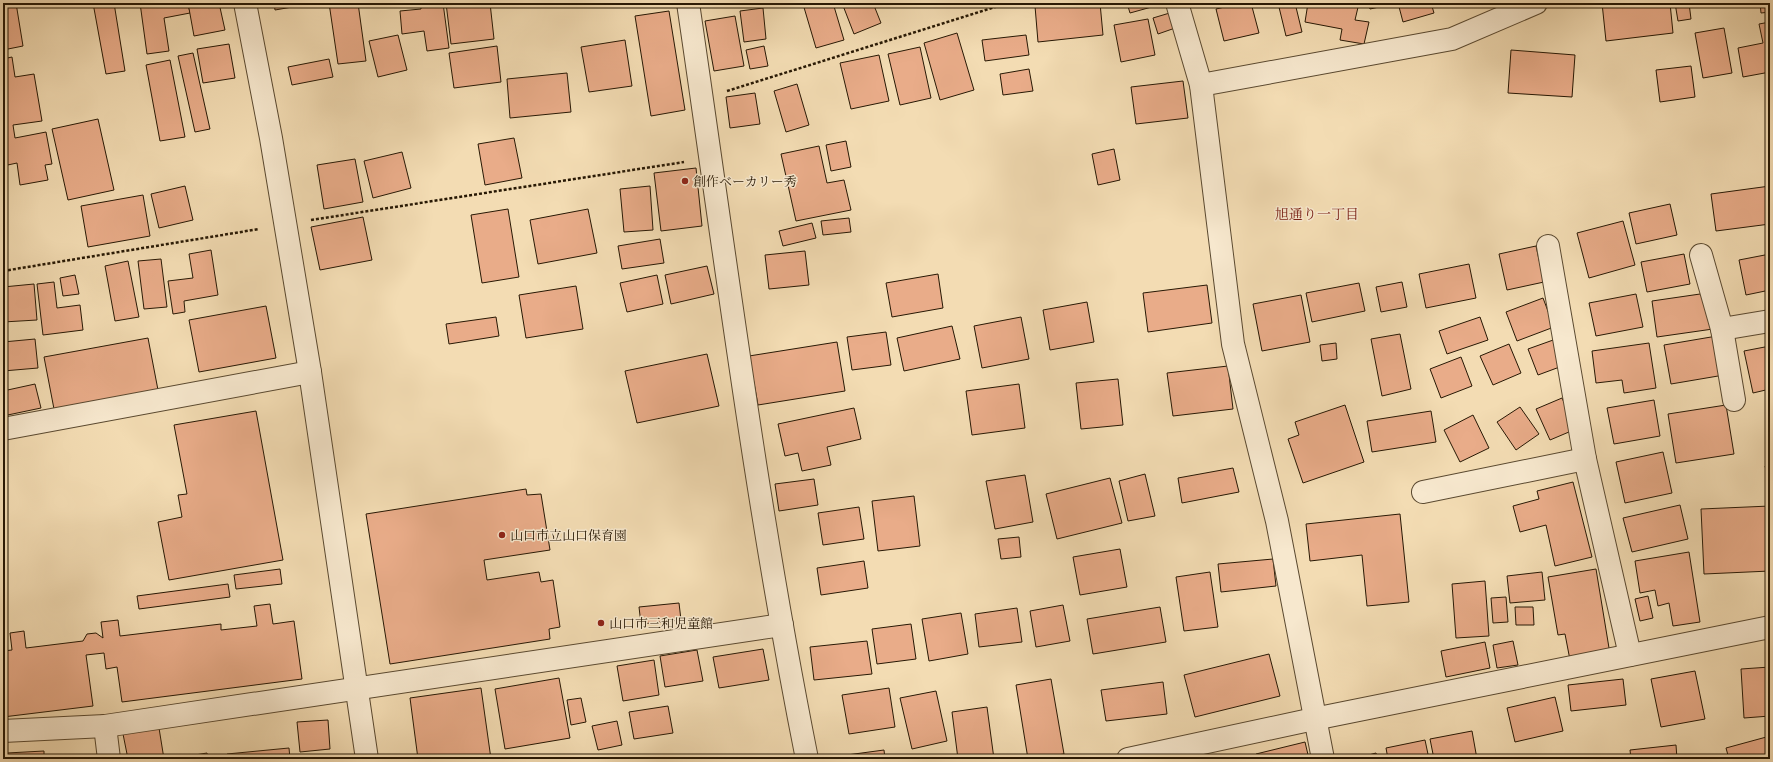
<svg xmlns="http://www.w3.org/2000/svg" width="1773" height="762" font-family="'IM FELL Double Pica','Noto Serif JP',serif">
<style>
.building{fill:#e9ac89;stroke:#271804}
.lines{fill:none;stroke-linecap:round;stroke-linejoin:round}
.minor-casing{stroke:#5a4930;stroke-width:24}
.path{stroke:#271804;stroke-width:2.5;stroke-dasharray:3 2;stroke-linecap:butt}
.minor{stroke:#f7e8ce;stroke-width:22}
.poi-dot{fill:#8f2418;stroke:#f7e8ce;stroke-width:1.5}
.labels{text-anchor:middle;stroke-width:3;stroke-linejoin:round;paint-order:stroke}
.poi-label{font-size:13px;fill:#271804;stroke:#f7e8ce;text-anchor:start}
.neighbourhood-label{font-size:14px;fill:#7a1f14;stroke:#f7e8ce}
</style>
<rect width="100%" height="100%" fill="#f3dcb3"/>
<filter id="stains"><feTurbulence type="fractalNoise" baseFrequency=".005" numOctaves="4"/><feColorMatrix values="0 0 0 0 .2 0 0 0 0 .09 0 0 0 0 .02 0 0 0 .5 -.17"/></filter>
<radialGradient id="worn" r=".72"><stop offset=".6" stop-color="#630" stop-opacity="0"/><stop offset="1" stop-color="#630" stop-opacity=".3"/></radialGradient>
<g class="building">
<path d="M3 3H16L23 46 3 50Z"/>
<path d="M93 3H114L125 71 106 74Z"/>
<path d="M140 3H188L190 13 164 18 169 51 147 54Z"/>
<path d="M188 3H219L225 30 194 36Z"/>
<path d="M274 3H315L275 10Z"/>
<path d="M329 3H358L366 61 338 64Z"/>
<path d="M421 3H443L449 48 427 51 424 31 402 34 400 11 421 9Z"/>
<path d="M446 3H490L494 39 451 44Z"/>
<path d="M806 3H833L844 40 816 48 803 4Z"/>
<path d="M842 3H873L881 23 854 34Z"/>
<path d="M1062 3H1100L1103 35 1038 42 1035 6Z"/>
<path d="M1127 3H1166L1130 13Z"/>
<path d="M1242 3H1251L1259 33 1224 41 1216 9Z"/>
<path d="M1278 3H1295L1302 32 1286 36Z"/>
<path d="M1308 3H1359L1355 20 1369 22 1364 44 1340 40 1342 29 1305 22Z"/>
<path d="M1368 3H1387L1388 5 1370 9Z"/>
<path d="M1398 3H1431L1434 13 1403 22Z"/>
<path d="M1602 3H1670L1673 33 1606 41Z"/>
<path d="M1675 3H1689L1691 19 1678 21Z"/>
<path d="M1760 3H1770V12L1761 13Z"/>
<path d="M763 8 766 39 744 42 740 11Z"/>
<path d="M669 11 685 110 651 116 635 16Z"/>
<path d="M1173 12 1178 27 1158 34 1153 18Z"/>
<path d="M735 16 744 66 714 71 705 21Z"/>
<path d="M1148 19 1155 55 1121 62 1114 25Z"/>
<path d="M1770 22V72L1743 77 1738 48 1763 43 1759 24Z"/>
<path d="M1724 28 1732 73 1703 78 1695 33Z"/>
<path d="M957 33 974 90 940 100 924 43Z"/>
<path d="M398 35 407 70 378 77 369 41Z"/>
<path d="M1026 35 1029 55 985 61 982 40Z"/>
<path d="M625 40 632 86 589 92 581 47Z"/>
<path d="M229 44 235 78 203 83 197 49Z"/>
<path d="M497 46 501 82 454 88 449 53Z"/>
<path d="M764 46 768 66 750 69 746 50Z"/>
<path d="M920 47 931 98 900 105 888 54Z"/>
<path d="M1511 50 1575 55 1572 97 1508 93Z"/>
<path d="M193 53 210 129 195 132 178 56Z"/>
<path d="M879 55 889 101 851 109 840 63Z"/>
<path d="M12 57 15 77 34 74 42 121 13 125 15 138 46 132 52 164 45 165 48 180 20 185 17 163 3 166V59Z"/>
<path d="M329 59 333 77 292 85 288 67Z"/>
<path d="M170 60 185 137 160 141 146 65Z"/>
<path d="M1691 66 1695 97 1660 102 1656 70Z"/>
<path d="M1029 69 1033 91 1003 95 1000 74Z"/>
<path d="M567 73 571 112 510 118 507 79Z"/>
<path d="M1183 81 1188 118 1136 124 1131 87Z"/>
<path d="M797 84 809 125 786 132 774 91Z"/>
<path d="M755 93 760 124 730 128 726 97Z"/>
<path d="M98 119 114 190 68 200 52 129Z"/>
<path d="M514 138 522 178 485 185 478 144Z"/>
<path d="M846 141 851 167 831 171 826 145Z"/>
<path d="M819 146 827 183 844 180 851 210 796 221 781 154Z"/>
<path d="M1114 149 1120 180 1098 185 1092 154Z"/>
<path d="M402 152 411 188 373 198 364 161Z"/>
<path d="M355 159 363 202 324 209 317 165Z"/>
<path d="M696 168 702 226 661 231 654 173Z"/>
<path d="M185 186 193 220 159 228 151 194Z"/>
<path d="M650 186 653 230 624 232 620 189Z"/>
<path d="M1770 186V224L1716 231 1711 194Z"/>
<path d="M143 195 150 236 88 247 81 206Z"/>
<path d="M1670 204 1677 235 1636 244 1629 213Z"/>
<path d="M508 209 519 277 482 283 471 215Z"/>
<path d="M588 209 597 253 538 264 530 220Z"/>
<path d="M363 217 372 260 320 270 311 227Z"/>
<path d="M849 218 851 232 823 235 821 221Z"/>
<path d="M1623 221 1635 265 1589 278 1577 233Z"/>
<path d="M812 223 816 238 783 246 779 231Z"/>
<path d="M660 239 664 263 622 269 618 246Z"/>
<path d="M1536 246 1544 282 1507 290 1499 254Z"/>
<path d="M211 250 218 295 184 301 185 312 173 314 168 281 193 278 189 254Z"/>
<path d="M805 251 809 285 769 289 765 255Z"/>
<path d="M1684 254 1690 284 1647 292 1641 262Z"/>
<path d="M1770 254V290L1746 295 1739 260Z"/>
<path d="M161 259 167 307 144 309 138 261Z"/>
<path d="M128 261 139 317 115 321 105 266Z"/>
<path d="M1469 264 1476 298 1426 308 1419 274Z"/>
<path d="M707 266 714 294 671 304 665 275Z"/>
<path d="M938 274 943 308 892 317 886 283Z"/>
<path d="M75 275 79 294 63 296 60 278Z"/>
<path d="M657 275 663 304 627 312 620 283Z"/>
<path d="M54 282 57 308 80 305 83 330 43 335 37 284Z"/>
<path d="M1402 282 1407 307 1381 312 1376 287Z"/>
<path d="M1359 283 1365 311 1312 322 1306 293Z"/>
<path d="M34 284 37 320 3 322V287Z"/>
<path d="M1207 285 1212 323 1148 332 1143 293Z"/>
<path d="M576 286 583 329 526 338 519 295Z"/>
<path d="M1707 293 1713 329 1657 337 1652 301Z"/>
<path d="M1636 294 1643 327 1596 336 1589 303Z"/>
<path d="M1301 295 1310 342 1262 351 1253 304Z"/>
<path d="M1543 298 1554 327 1517 341 1506 312Z"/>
<path d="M1087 302 1094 342 1050 350 1043 310Z"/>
<path d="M266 306 276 358 199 372 189 320Z"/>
<path d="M496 317 499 336 449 344 446 324Z"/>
<path d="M1021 317 1029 359 982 368 974 326Z"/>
<path d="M1480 317 1488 340 1447 354 1439 331Z"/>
<path d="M952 326 960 359 904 371 897 338Z"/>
<path d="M886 332 891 365 852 370 847 337Z"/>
<path d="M1400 334 1411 389 1382 396 1371 339Z"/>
<path d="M1717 336 1724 375 1671 384 1664 345Z"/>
<path d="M148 338 158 390 54 409 44 357Z"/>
<path d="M35 339 38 368 3 371V342Z"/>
<path d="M1556 339 1565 365 1538 375 1528 349Z"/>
<path d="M837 342 845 391 758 405 749 356Z"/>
<path d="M1336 343 1337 359 1322 361 1320 345Z"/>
<path d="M1649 343 1656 388 1624 393 1622 380 1596 383 1592 351Z"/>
<path d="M1509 344 1521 373 1493 385 1480 356Z"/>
<path d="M1770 346V389L1753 393 1744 351Z"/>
<path d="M707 354 719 406 637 423 625 371Z"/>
<path d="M1461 357 1472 386 1441 398 1430 369Z"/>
<path d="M1228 366 1233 409 1173 416 1167 373Z"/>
<path d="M1118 379 1123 425 1081 429 1076 383Z"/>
<path d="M35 384 41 408 3 416V391Z"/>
<path d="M1019 384 1025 428 972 435 966 391Z"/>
<path d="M1562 398 1576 429 1550 440 1536 409Z"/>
<path d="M1654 400 1660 436 1614 444 1607 408Z"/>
<path d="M1345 405 1364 462 1303 483 1288 439 1299 435 1295 422Z"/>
<path d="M1726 405 1734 454 1676 463 1668 414Z"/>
<path d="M1520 407 1539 434 1516 450 1497 422Z"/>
<path d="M854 408 861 439 827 447 831 465 802 471 798 453 785 456 778 424Z"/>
<path d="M256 411 283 560 169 580 158 522 182 517 178 495 187 494 174 425Z"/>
<path d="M1431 411 1436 442 1372 452 1367 421Z"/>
<path d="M1473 415 1489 448 1460 462 1444 430Z"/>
<path d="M1663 452 1672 493 1625 503 1616 462Z"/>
<path d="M1770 465V485L1765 466Z"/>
<path d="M1233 468 1239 492 1182 503 1178 478Z"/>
<path d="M1145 474 1155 516 1128 521 1119 481Z"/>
<path d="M1025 475 1033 522 995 529 986 481Z"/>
<path d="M1110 478 1122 523 1057 539 1046 494Z"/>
<path d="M814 479 818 505 779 511 775 484Z"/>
<path d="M1573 482 1592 557 1555 566 1546 525 1520 532 1513 506 1539 499 1537 491Z"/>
<path d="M526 489 527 495 541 494 550 550 484 560 487 580 539 572 541 582 553 580 560 627 549 629 550 639 390 664 366 514Z"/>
<path d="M914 496 920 546 878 551 872 501Z"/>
<path d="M1680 505 1688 539 1632 552 1623 518Z"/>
<path d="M1770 506V571L1704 574 1701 509Z"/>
<path d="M859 507 864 539 823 545 818 513Z"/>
<path d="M1400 514 1409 602 1367 606 1362 555 1310 561 1306 524Z"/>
<path d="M1019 537 1021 557 1001 559 998 539Z"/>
<path d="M1120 549 1127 587 1080 595 1073 557Z"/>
<path d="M1689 552 1700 622 1673 626 1669 603 1658 606 1655 590 1640 593 1635 561Z"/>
<path d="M1273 559 1276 586 1221 592 1218 564Z"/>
<path d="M864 561 868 588 821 595 817 568Z"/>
<path d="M280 569 282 584 236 589 234 575Z"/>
<path d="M1596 569 1610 654 1570 660 1565 634 1558 635 1548 577Z"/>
<path d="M1210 572 1218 627 1184 631 1176 577Z"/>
<path d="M1542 572 1545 600 1510 603 1507 576Z"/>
<path d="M1485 581 1489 636 1456 638 1452 584Z"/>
<path d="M228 584 230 597 139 609 137 596Z"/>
<path d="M1648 596 1653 618 1640 621 1635 599Z"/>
<path d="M1506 597 1508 622 1493 623 1491 598Z"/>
<path d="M679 603 681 620 641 624 639 607Z"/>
<path d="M270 604 273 624 294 621 302 679 122 702 117 667 106 669 104 653 86 655 93 706 3 717V651L12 650 10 633 24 631 26 648 83 641 87 634 96 633 103 638 101 622 118 620 120 636 221 624V630L257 626 254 606Z"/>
<path d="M1063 605 1070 641 1036 647 1030 611Z"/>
<path d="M1160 607 1166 642 1093 654 1087 619Z"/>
<path d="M1515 607H1533L1534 625H1516Z"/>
<path d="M1017 608 1022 642 979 647 975 614Z"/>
<path d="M961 613 968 654 929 661 922 619Z"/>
<path d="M911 624 916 659 877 664 872 629Z"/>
<path d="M867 641 872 674 814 680 810 647Z"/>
<path d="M1513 641 1518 665 1497 668 1493 645Z"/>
<path d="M1485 642 1490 668 1446 677 1441 651Z"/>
<path d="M763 649 769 680 719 688 713 657Z"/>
<path d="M697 650 703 681 665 687 660 656Z"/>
<path d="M1269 654 1280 696 1195 717 1184 675Z"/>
<path d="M654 660 659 695 623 701 617 666Z"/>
<path d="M1770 667V716L1744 718 1741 669Z"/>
<path d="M1695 671 1705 719 1661 727 1651 679Z"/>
<path d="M559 678 570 738 505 749 495 689Z"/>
<path d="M1051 679 1064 754 1028 759 1016 685Z"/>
<path d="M1623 679 1626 705 1571 711 1568 685Z"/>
<path d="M1163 682 1167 714 1106 721 1101 690Z"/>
<path d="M481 688 491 759H418L410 698Z"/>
<path d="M889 688 895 727 849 734 842 695Z"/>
<path d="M936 691 947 741 912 749 900 698Z"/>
<path d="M1555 697 1563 731 1515 742 1507 708Z"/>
<path d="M581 698 586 722 571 725 567 700Z"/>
<path d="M668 706 673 733 634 739 629 712Z"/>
<path d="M987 707 994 759H958L952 712Z"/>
<path d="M328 720 330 749 300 752 297 722Z"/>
<path d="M617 721 622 745 598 750 592 726Z"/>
<path d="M159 728 164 759H128L123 734Z"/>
<path d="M1472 731 1477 759H1434L1430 739Z"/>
<path d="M1770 736V759H1729L1726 748Z"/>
<path d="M1425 740 1429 759H1388L1386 748Z"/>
<path d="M1305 742 1309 759H1257L1256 754Z"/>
<path d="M1676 745 1677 759H1631L1630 750Z"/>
<path d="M289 748 290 759H228L227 754Z"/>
<path d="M884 750 885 759H832V757Z"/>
<path d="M44 751V759H7V753Z"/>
<path d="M207 753 208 759H190L189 756Z"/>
<path d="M1376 753 1378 759H1354Z"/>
<path d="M95 755 96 759H51V757Z"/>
</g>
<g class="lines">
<g class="minor-casing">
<g id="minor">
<path d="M245 3 271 138 310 372 367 759"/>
<path d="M688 3C725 255 757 509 807 759"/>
<path d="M1177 3 1201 85 1233 344 1277 521 1323 759"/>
<path d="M1201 85 1452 39 1536 3"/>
<path d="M1548 246 1585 459 1630 655"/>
<path d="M1701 255 1722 329 1734 400"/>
<path d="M1722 329 1770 321"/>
<path d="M3 429 310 372"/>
<path d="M1423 492 1585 459"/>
<path d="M105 726 109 759"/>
<path d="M3 731 105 726 782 625"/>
<path d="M1128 759 1314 719 1770 627"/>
</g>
</g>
<g class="path">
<path d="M727 91 1008 3"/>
<path d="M311 220 684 162"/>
<path d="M3 271 259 229"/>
</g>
<use href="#minor" class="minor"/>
</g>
<g class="poi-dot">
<circle cx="685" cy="181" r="4"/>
<circle cx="502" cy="535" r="4"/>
<circle cx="601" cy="623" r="4"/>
</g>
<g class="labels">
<g class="poi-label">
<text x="693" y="186">創作ベーカリー秀</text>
<text x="510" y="540">山口市立山口保育園</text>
<text x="609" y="628">山口市三和児童館</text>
</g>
<g class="neighbourhood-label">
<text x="1317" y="219">旭通り一丁目</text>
</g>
</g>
<rect width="1773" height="762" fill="none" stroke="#f3dcb3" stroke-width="16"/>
<rect x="4" y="4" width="1765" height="754" fill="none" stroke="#271804" stroke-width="2"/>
<rect x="8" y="8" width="1757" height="746" fill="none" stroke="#271804"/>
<rect width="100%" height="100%" filter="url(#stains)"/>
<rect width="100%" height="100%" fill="url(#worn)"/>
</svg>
